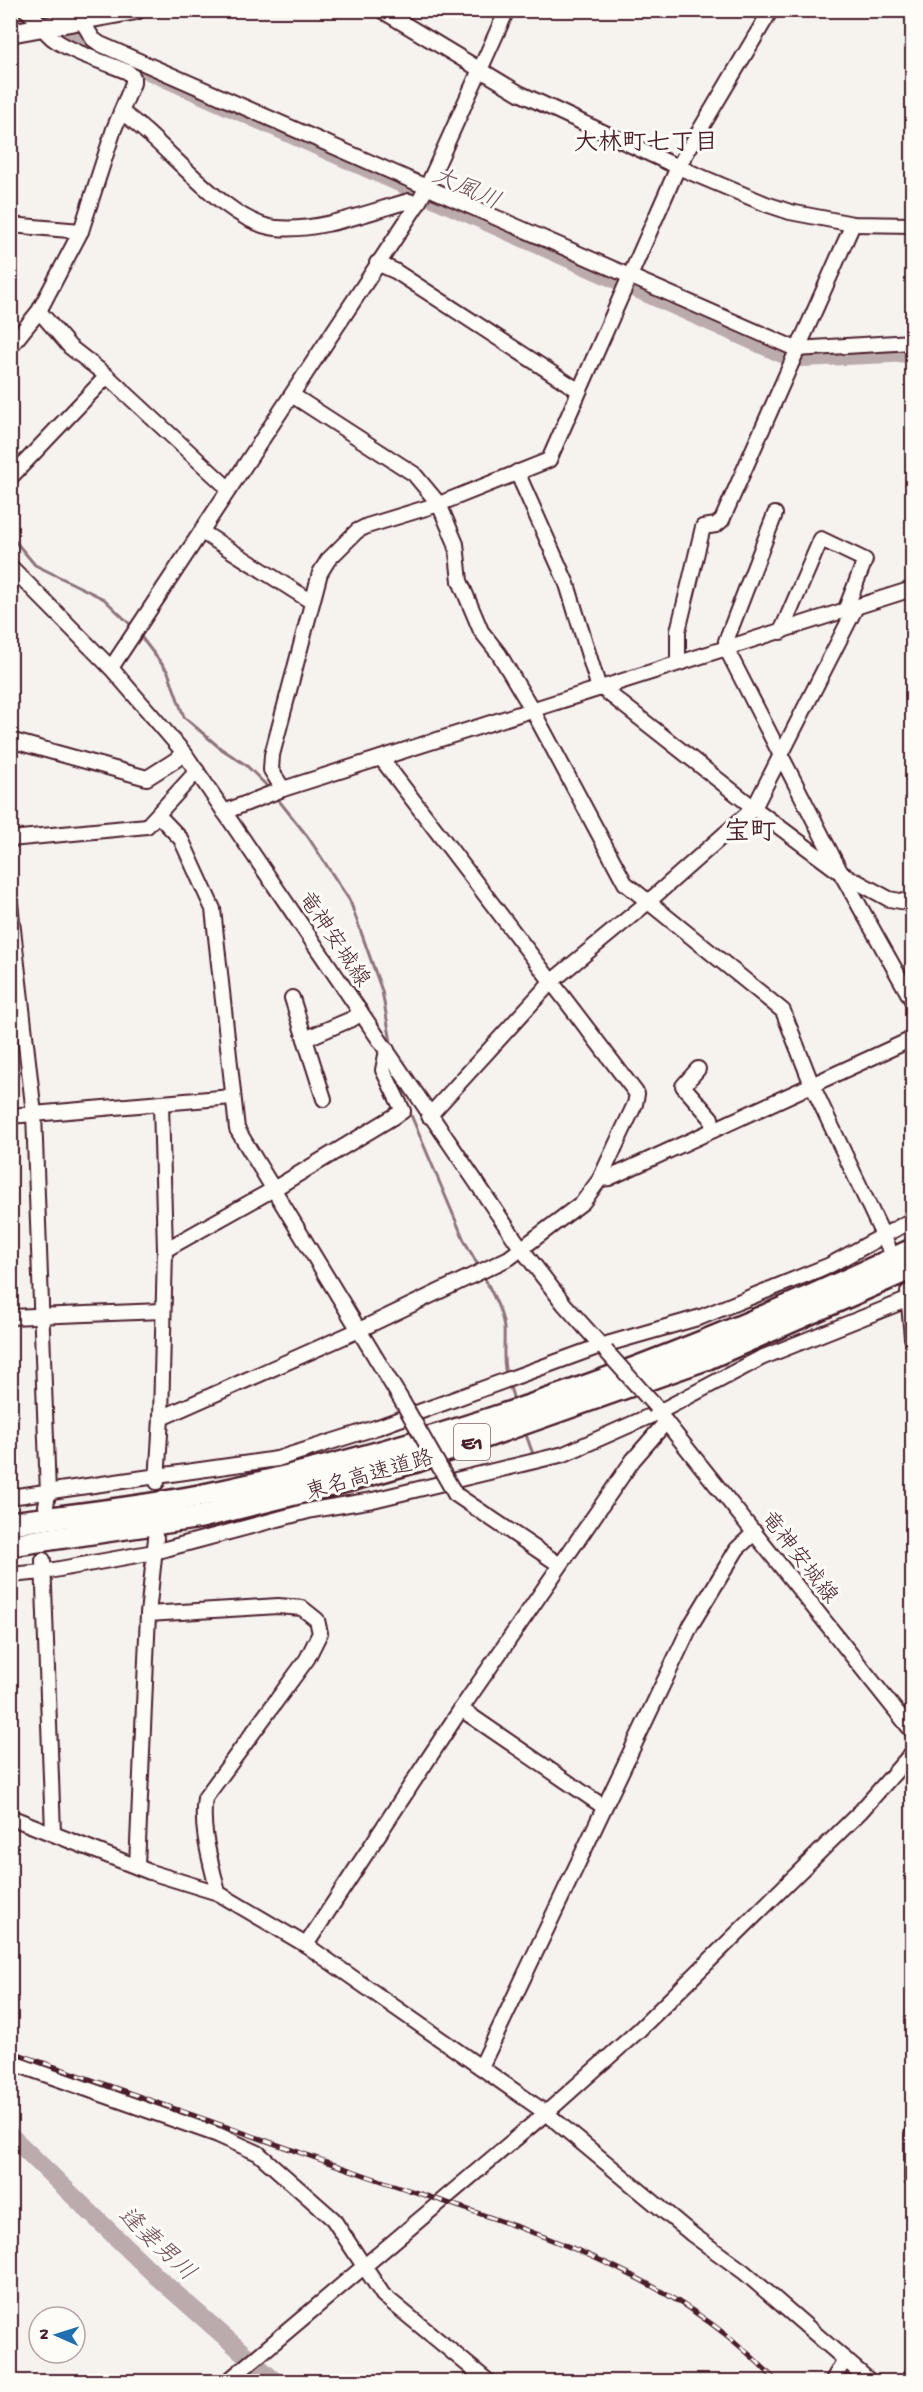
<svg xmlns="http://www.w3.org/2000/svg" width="923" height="2392" font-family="'Gochi Hand','Klee One',sans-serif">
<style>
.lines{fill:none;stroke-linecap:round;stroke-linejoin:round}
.stream{stroke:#8e7378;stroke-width:3}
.river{stroke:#bbabac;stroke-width:18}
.minor-casing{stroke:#4a1f2b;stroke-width:18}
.major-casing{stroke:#4a1f2b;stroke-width:22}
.highway-casing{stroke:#4a1f2b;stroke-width:26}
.minor{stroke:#fdfcf7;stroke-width:14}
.major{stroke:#fdfcf7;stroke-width:18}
.highway{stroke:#fdfcf7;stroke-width:21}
.rail-casing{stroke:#4a1f2b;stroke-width:5}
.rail{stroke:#fdfcf7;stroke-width:3;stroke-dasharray:9;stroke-linecap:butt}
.minor-bridge-casing{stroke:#4a1f2b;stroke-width:18;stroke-linecap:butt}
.minor-bridge{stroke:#fdfcf7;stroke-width:14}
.labels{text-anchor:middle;stroke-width:6;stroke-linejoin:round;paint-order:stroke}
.shield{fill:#fdfcf7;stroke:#806168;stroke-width:1.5}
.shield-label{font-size:21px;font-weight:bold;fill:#4a1f2b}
.street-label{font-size:22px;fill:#4a1f2b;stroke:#fdfcf7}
.neighbourhood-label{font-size:24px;font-weight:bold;fill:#4a1f2b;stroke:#fdfcf7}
.water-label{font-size:24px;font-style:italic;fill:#725058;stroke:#fdfcf7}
.quarter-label{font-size:26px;font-weight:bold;fill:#4a1f2b;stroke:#fdfcf7}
</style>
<rect width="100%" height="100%" fill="#f6f3ef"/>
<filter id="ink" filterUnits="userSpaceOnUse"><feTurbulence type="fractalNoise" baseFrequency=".0167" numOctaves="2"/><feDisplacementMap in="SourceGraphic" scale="12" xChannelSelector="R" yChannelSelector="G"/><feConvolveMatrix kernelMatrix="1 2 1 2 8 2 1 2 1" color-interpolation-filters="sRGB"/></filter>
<g filter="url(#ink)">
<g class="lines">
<g class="stream">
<path d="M10 535 35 565 104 599 134 628"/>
<path d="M138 633 168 672 184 717 220 748 246 765 270 789"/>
<path d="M276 797 308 837 350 901 382 991 392 1048"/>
<path d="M392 1069 402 1094"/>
<path d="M408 1108 464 1240 480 1269"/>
<path d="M483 1275C491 1291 502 1310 504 1328 505 1344 502 1358 506 1374"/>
<path d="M509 1384 515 1403"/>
<path d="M525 1432 533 1454"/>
</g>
<g class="river">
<path d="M12 10 782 354 801 358 912 353"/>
<path d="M10 2135 157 2277 276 2382"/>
</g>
<g class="minor-casing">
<g id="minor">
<path d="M381 10 519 93 678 167 766 204 790 212 853 224 912 225"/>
<path d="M82 21 93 39 100 44 796 349 912 342"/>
<path d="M121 112C166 141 224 223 276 228 319 232 368 212 409 201L417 205"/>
<path d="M10 225 81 231"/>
<path d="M377 263 395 271 578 390"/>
<path d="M39 311 70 347 107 376 228 488"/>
<path d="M10 347 39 311 81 231 114 129 133 83V77L128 72C105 62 75 54 55 40 42 32 39 18 26 10"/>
<path d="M292 395 414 474 439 504 456 544 460 581 481 631 499 654 533 711 625 883 783 1011 812 1085 888 1246"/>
<path d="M517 472 567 584 598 685 754 808 841 873 889 899 912 903"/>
<path d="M10 478 107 376"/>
<path d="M775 514 726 641V648L841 873 912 1000"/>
<path d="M202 532 312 602"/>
<path d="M10 566 111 668 185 754 521 1248 564 1304 606 1351"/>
<path d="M781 632 821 539 865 560 845 611"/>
<path d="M678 663V631L703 527 716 525 722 520 853 224"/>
<path d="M111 668 417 205 427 187 507 10"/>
<path d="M10 740 147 778 185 754"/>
<path d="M283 789 271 770 272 755 320 573 328 560 357 531 367 526 439 504 549 460 678 167 771 10"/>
<path d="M224 812 283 789 912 589"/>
<path d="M158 815 181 839 213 909 237 1129 402 1401"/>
<path d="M10 839 147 826 197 771"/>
<path d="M10 903 34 1114 48 1493 46 1506"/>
<path d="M292 998 324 1099"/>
<path d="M305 1039 354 1018 360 1011"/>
<path d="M698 1069 683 1086 711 1118 713 1130"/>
<path d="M10 1116 232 1097"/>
<path d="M429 1116 551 982 648 902 754 808 856 607"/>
<path d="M600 1179 609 1178 912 1039"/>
<path d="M165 1250 272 1190 403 1111 383 1070 387 1050"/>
<path d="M908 1292 912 1338"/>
<path d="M10 1317 162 1311"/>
<path d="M662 1417 912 1731"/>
<path d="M161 1418 359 1330 509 1258 583 1202 600 1179 635 1104 637 1094 381 758"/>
<path d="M157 1482 161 1418 165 1250 161 1104"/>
<path d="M455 1494 560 1565"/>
<path d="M10 1497 277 1459 378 1427 600 1346 701 1317 830 1265 912 1220"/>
<path d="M43 1560 53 1832"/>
<path d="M10 1575 43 1572 154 1552 312 1510 373 1500 564 1454 659 1412 761 1358 912 1298"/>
<path d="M148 1614 278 1606 302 1608 317 1620 320 1633 307 1659 205 1798C200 1829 211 1862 218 1893"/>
<path d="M461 1709 604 1807"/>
<path d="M10 1817 150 1872 218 1893 306 1945 546 2113 693 2235 744 2272 871 2382"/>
<path d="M137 1866 148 1614 156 1538"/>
<path d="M306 1945 461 1709 633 1460 666 1422"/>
<path d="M10 2062 218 2135 258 2153 333 2219 383 2295 489 2382"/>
<path d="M481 2067 691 1625 737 1549 755 1532"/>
<path d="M912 2134V2180"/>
<path d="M227 2382 546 2113 639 2030 861 1811 912 1753"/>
<path d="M832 2382 845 2359"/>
<path d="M908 2382 912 2375"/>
</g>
</g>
<g class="major-casing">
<path id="major" d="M10 33 136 10"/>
</g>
<g class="highway-casing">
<g id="highway">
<path d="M10 1523C74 1515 137 1508 199 1496 445 1446 686 1357 912 1250"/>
<path d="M10 1545 201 1517 347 1481 417 1461 708 1358 912 1268"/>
</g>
</g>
<use href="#minor" class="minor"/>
<use href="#major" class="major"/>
<use href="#highway" class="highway"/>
<g class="rail-casing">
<path id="rail" d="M10 2051C129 2093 248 2134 367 2176 510 2225 671 2266 777 2382"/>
</g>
<use href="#rail" class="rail"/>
<g class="minor-bridge-casing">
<g id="minor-bridge">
<path d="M606 1351 656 1407"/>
<path d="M402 1401 455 1494"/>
</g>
</g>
<use href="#minor-bridge" class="minor-bridge"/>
</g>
</g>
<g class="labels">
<rect class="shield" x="454" y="1424" width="36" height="36" rx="4.5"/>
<g class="shield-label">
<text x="472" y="1449">E1</text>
</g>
<g class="street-label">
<text transform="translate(336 938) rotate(56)" y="8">竜神安城線</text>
<text transform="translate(369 1473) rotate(-16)" y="8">東名高速道路</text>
<text transform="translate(801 1556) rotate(52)" y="8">竜神安城線</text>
</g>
<g class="neighbourhood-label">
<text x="646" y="149">大林町七丁目</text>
</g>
<g class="water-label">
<text transform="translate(467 187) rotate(24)" y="8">大風川</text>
<text transform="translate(158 2243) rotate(43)" y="8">逢妻男川</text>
</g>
<g class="quarter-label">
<text x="750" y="839">宝町</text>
</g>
</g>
<rect width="923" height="2392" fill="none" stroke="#fdfcf7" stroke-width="36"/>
<rect x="18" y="18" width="887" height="2356" fill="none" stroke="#4a1f2b" stroke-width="2" filter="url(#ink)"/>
<g transform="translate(57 2335) rotate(273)"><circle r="28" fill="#fdfcf7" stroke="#b5a4a5" stroke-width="1.5"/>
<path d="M0-4.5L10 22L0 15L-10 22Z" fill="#1f6fb2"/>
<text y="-9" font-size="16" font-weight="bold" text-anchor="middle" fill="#4a1f2b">N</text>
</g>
</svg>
